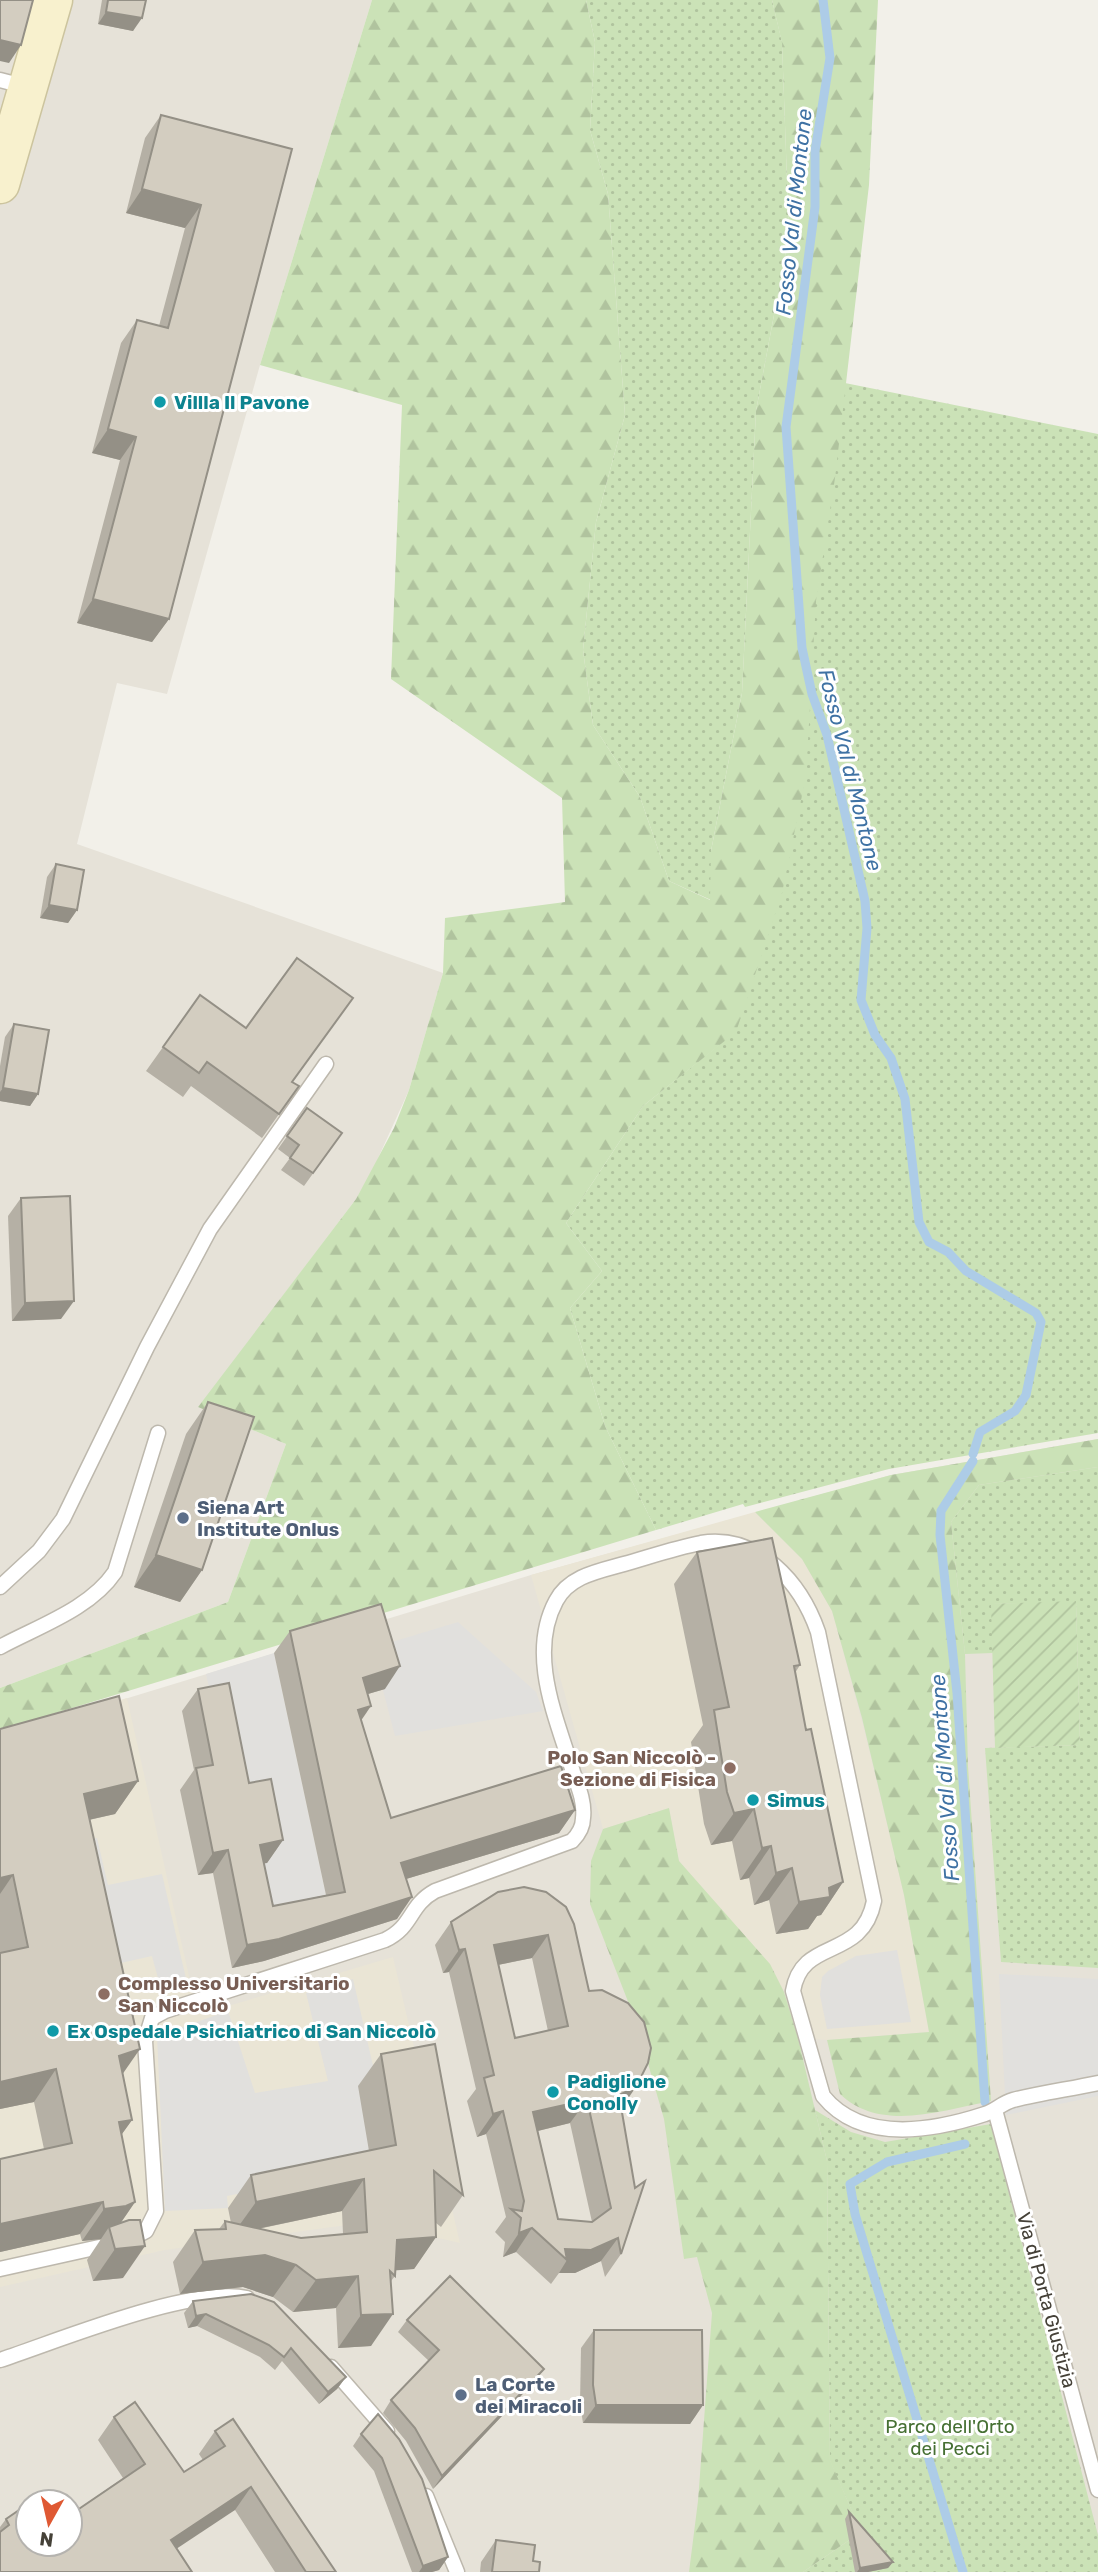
<svg xmlns="http://www.w3.org/2000/svg" width="1098" height="2572" font-family="Rubik,sans-serif">
<style>
.residential{fill:#e6e2d8;fill-rule:evenodd}
.education{fill:#eae5d5}
.grass{fill:url(#grass-dots)}
.forest{fill:url(#forest-firs)}
.garden{fill:url(#garden-furrows)}
.parking{fill:#e1e0dd}
.lines{fill:none;stroke-linecap:round;stroke-linejoin:round}
.stream{stroke:#adcce7;stroke-width:9}
.service-casing{stroke:#bdb8ad;stroke-width:17}
.secondary-casing{stroke:#ccc49e;stroke-width:41}
.service{stroke:#fff;stroke-width:14}
.secondary{stroke:#f8f1ce;stroke-width:38}
.wall{fill:#b5b0a5;fill-rule:evenodd}
.shaded-wall{fill:#949086}
.building{fill:#d3cdc0;stroke:#949086;stroke-width:2;fill-rule:evenodd}
.culture-dot{fill:#0f9aa8;stroke:#fff;stroke-width:2.5}
.service-dot{fill:#5c6f8a;stroke:#fff;stroke-width:2.5}
.education-dot{fill:#8d6e63;stroke:#fff;stroke-width:2.5}
.labels{text-anchor:middle;stroke-width:6;stroke-linejoin:round;paint-order:stroke}
.culture-label{font-size:19px;font-weight:bold;fill:#0d838f;stroke:#fff;text-anchor:start}
.service-label{font-size:19px;font-weight:bold;fill:#4e5e75;stroke:#fff;text-anchor:start}
.education-label{font-size:19px;font-weight:bold;fill:#785e54;stroke:#fff;text-anchor:end}
.street-label{font-size:19px;fill:#454138;stroke:#fff}
.park-label{font-size:19px;fill:#467033;stroke:#fff}
.water-label{font-size:21px;font-style:italic;fill:#3f72a4;stroke:#fff}
</style>
<defs>
<pattern id="grass-dots" width="8" height="8" patternUnits="userSpaceOnUse" patternTransform="scale(1.75)"><rect width="8" height="8" fill="#cbe2b7"/><path d="M2 2h.1M6 6h.1" fill="none" stroke="#b0c39e" stroke-width="1.8" stroke-linecap="round"/></pattern>
<pattern id="forest-firs" width="22" height="20" patternUnits="userSpaceOnUse" patternTransform="scale(1.75)"><rect width="22" height="20" fill="#cbe2b7"/><path d="M5 1l3.5 6h-7zM16 11l3.5 6h-7z" fill="#b0c39e"/></pattern>
<pattern id="garden-furrows" width="10" height="10" patternUnits="userSpaceOnUse" patternTransform="scale(1.75)"><rect width="10" height="10" fill="#cbe2b7"/><path d="M-1 1l2-2M0 10L10 0M9 11l2-2" fill="none" stroke="#b0c39e"/></pattern>
</defs>
<rect width="100%" height="100%" fill="#f2f0e9"/>
<g class="residential">
<path d="M0 0H372L260 365 167 694 117 683 77 844 443 973 409 1090 374 1167 356 1199 199 1407 286 1444 228 1602 0 1688Z"/>
<path d="M1098 1439V2572H0V1737L531 1575 891 1475ZM28 2502H70V2544H28Z"/>
</g>
<g class="education">
<path d="M755 1512 802 1559 832 1611 864 1729 904 1895 929 2032 827 2040 798 2038 784 1992 770 1965 679 1861 669 1808 603 1829 531 1575Z"/>
<path d="M127 1698 190 1981 225 2007 393 1957 460 2243 369 2222 165 2250 0 2287V1737Z"/>
</g>
<g class="grass">
<path d="M586 0H772L782 42 789 235 756 411 742 693 711 851V900L669 881 640 797 593 725 583 650 596 522 625 415 608 194 590 130 595 42Z"/>
<path d="M845 383 1098 434V1433L889 1469 745 1507 743 1504 656 1530 605 1426 570 1308 602 1271 566 1223 643 1106 735 1032C776 816 822 601 845 383Z"/>
<path d="M1098 1467V1968L1001 1962 985 1748 1080 1745 1076 1602 992 1604 993 1653 965 1654 951 1522 979 1485Z"/>
<path d="M815 2110 851 2132 885 2142 991 2124 1098 2535V2572H803L861 2532 830 2461 827 2161Z"/>
</g>
<g class="forest">
<path d="M372 0H586L595 42 590 130 608 194 625 415 596 522 583 650 593 725 640 797 669 881 710 900 711 851 742 693 756 411 789 235 782 43 772 0H878L869 185 835 478 816 601 806 776 782 893 736 1032 643 1106 566 1223 602 1271 570 1308 605 1426 656 1530 0 1730V1688L228 1602 286 1444 198 1407 356 1199 394 1128 409 1090 443 973 445 918 565 902 562 798 391 679 402 405 260 365Z"/>
<path d="M1098 1439V1467L979 1485 951 1522 965 1654 968 1766 991 2101C942 2110 881 2133 840 2094L827 2040 929 2032 904 1895 862 1718 832 1611 802 1559 755 1512 891 1475Z"/>
<path d="M669 1808 679 1861 770 1964 784 1992 798 2038 827 2161 830 2460 861 2532 803 2572H689L698 2501 712 2313 697 2257 684 2259 664 2119 636 2022 590 1904 591 1861 603 1829Z"/>
</g>
<path class="garden" d="M1076 1601 1080 1745 995 1748 991 1604Z"/>
<g class="parking">
<path d="M458 1622 536 1692 543 1711 395 1736 372 1648Z"/>
<path d="M274 1653 330 1914 275 1925 244 1867 267 1863 213 1705 206 1674Z"/>
<path d="M97 1838 108 1885 162 1874 187 1983 161 1989 152 1956 94 1969 66 1845Z"/>
<path d="M897 1950 911 2022 827 2029 820 1995 822 1977 828 1971 856 1956Z"/>
<path d="M999 1974 1098 1979V2096L1006 2115Z"/>
<path d="M353 1979 377 2083 374 2178 239 2206 237 2194 227 2196 228 2208 165 2211 157 2036 228 2011 255 2093 328 2081 306 1993Z"/>
</g>
<g class="lines">
<g class="stream">
<path d="M823 0 830 58 815 151V207L786 427 802 648 812 694 827 735 865 901 867 928 861 1000 875 1035 891 1058 905 1099 919 1222 929 1242 948 1252 966 1271 1036 1313 1041 1322 1026 1395 1015 1411 980 1432 973 1454"/>
<path d="M973 1461 941 1511 940 1535 957 1693 985 2102"/>
<path d="M963 2572 855 2214 850 2184 887 2162 965 2144"/>
</g>
<g class="service-casing">
<g id="service">
<path d="M0 80 27 87"/>
<path d="M0 1587 39 1551 63 1519 147 1347 210 1229 326 1064"/>
<path d="M0 1647C39 1626 90 1609 115 1572L158 1433"/>
<path d="M995 2110 1098 2490"/>
<path d="M127 2241 146 2231 156 2211 145 2041 152 2018 165 2011 385 1940C414 1926 408 1906 435 1891L572 1841C578 1835 583 1828 583 1818 585 1802 578 1786 573 1772 557 1719 527 1655 556 1601 569 1576 599 1571 624 1564 649 1557 675 1548 701 1543 759 1534 801 1583 818 1632L874 1901C862 1962 802 1936 793 1991L823 2096C862 2144 933 2131 985 2114 995 2111 1002 2103 1013 2100 1041 2093 1070 2089 1098 2083"/>
<path d="M0 2269 99 2247"/>
<path d="M0 2360C58 2341 190 2286 247 2298"/>
<path d="M331 2367 387 2431"/>
<path d="M426 2496 457 2572"/>
</g>
</g>
<g class="secondary-casing">
<path id="secondary" d="M0 184 53 0"/>
</g>
<use href="#service" class="service"/>
<use href="#secondary" class="secondary"/>
</g>
<g class="wall">
<path d="M102 0H146L133 31 98 24Z"/>
<path d="M161 115 292 149 169 619 152 642 77 623 120 460 92 453 121 343 137 320 159 326 185 228 126 213 145 138Z"/>
<path d="M56 864 77 910 68 923 40 918 47 877Z"/>
<path d="M200 995 293 1082 299 1086 262 1138 191 1086 183 1097 146 1071Z"/>
<path d="M14 1024 38 1094 30 1106 0 1101V1066L5 1037Z"/>
<path d="M307 1108 342 1133 304 1186 281 1170 290 1158 278 1149Z"/>
<path d="M21 1198 61 1319 12 1321 8 1216Z"/>
<path d="M208 1402 202 1570 180 1602 134 1587 186 1434Z"/>
<path d="M697 1552 800 1665 795 1673 806 1730 843 1882 821 1915 817 1916 808 1929 776 1934 769 1900 754 1905 749 1878 740 1880 732 1841 711 1845 704 1824 691 1742 703 1725 674 1584Z"/>
<path d="M290 1631 385 1689 368 1694 361 1720 391 1818 575 1810 559 1833 406 1879 397 1919 264 1961 232 1968 213 1873 198 1875 180 1790 194 1770 182 1711 198 1689 249 1783 283 1840 267 1863H264L273 1906 326 1895 274 1653Z"/>
<path d="M0 1729 138 1781 115 1814 89 1820 123 2074 132 2120 121 2135 135 2202 120 2224 123 2278 93 2281 87 2260 101 2239 82 2241 80 2234 0 2252V2159L44 2149 34 2102 0 2109Z"/>
<path d="M524 1887 589 1991 621 2108V2254L605 2277 601 2261 575 2273H559L551 2284 516 2252 503 2257 505 2242 495 2232 506 2217 486 2134 477 2137 467 2101 476 2089 449 1972 443 1973 435 1945 451 1922ZM532 1958 548 2031 515 2038 498 1965ZM570 2123 592 2222 558 2219 538 2131Z"/>
<path d="M381 2054 463 2195 441 2227 436 2223V2237L414 2269 395 2270V2276L391 2281 371 2346 338 2348 336 2308 293 2312 273 2297 243 2287 180 2294 173 2262 195 2230 219 2229 225 2221 231 2223 228 2208 251 2175 369 2151 358 2086ZM342 2211 343 2234 301 2238 258 2229Z"/>
<path d="M251 2294 346 2377 337 2389 319 2404 282 2361 275 2370 260 2357 197 2326 188 2328 184 2313 193 2301Z"/>
<path d="M407 2320 535 2381 433 2489 406 2441 383 2413 391 2400 429 2361 398 2332Z"/>
<path d="M594 2330 703 2405 690 2424 583 2423 580 2404 581 2348Z"/>
<path d="M114 2417 184 2472 203 2460 199 2454 215 2431 336 2572H275L235 2510 0 2572V2527L6 2519 28 2544 123 2478 98 2440Z"/>
<path d="M361 2434 422 2479 448 2557 439 2570 432 2572H412L374 2471 353 2446Z"/>
<path d="M849 2512 893 2562 888 2568 868 2572H855L845 2519Z"/>
<path d="M496 2540 533 2561 539 2572H480L481 2562Z"/>
</g>
<g class="shaded-wall">
<path d="M106 12 142 18 133 31 98 24Z"/>
<path d="M0 40 21 45 9 63 0 61Z"/>
<path d="M142 189 201 205 185 228 126 213Z"/>
<path d="M108 429 136 437 120 460 92 453Z"/>
<path d="M93 599 169 619 152 642 77 623Z"/>
<path d="M49 905 77 910 68 923 40 918Z"/>
<path d="M3 1088 38 1094 30 1106 0 1101V1092Z"/>
<path d="M74 1301 61 1319 12 1321 25 1303Z"/>
<path d="M156 1555 202 1570 180 1602 134 1587Z"/>
<path d="M400 1666 385 1689 347 1700 363 1678Z"/>
<path d="M371 1706 356 1728 358 1710Z"/>
<path d="M138 1781 115 1814 61 1826 84 1794Z"/>
<path d="M754 1809 732 1841 711 1845 734 1813Z"/>
<path d="M575 1810 559 1833 386 1885 401 1863Z"/>
<path d="M283 1840 267 1863 244 1867 260 1845Z"/>
<path d="M771 1846 749 1878 740 1880 762 1848Z"/>
<path d="M228 1850 213 1873 198 1875 213 1853Z"/>
<path d="M792 1868 769 1900 754 1905 776 1873Z"/>
<path d="M13 1875 0 1894V1878Z"/>
<path d="M843 1882 821 1915 817 1916 808 1929 776 1934 799 1902 829 1888Z"/>
<path d="M412 1897 397 1919 264 1961 232 1968 247 1945Z"/>
<path d="M548 1935 532 1958 477 1969 494 1945Z"/>
<path d="M465 1949 449 1972 443 1973 459 1950Z"/>
<path d="M140 2049 117 2082 119 2056Z"/>
<path d="M56 2069 34 2102 0 2109V2082Z"/>
<path d="M636 2087 620 2110 619 2095Z"/>
<path d="M587 2100 570 2123 517 2136 533 2112Z"/>
<path d="M503 2111 486 2134 477 2137 493 2114Z"/>
<path d="M132 2120 109 2152 119 2122Z"/>
<path d="M364 2179 342 2211 233 2234 256 2202Z"/>
<path d="M103 2202 80 2234 0 2252V2224Z"/>
<path d="M135 2202 113 2234 109 2227 101 2239 82 2241 104 2209Z"/>
<path d="M532 2228 516 2252 503 2257 519 2233Z"/>
<path d="M436 2237 414 2269 374 2272 397 2240Z"/>
<path d="M618 2238 601 2261 575 2273H559L567 2260 565 2249Z"/>
<path d="M145 2246 123 2278 93 2281 115 2249Z"/>
<path d="M265 2255 296 2265 273 2297 243 2287 180 2294 203 2262Z"/>
<path d="M358 2276 336 2308 293 2312 316 2280Z"/>
<path d="M206 2314 197 2326 188 2328 196 2316Z"/>
<path d="M393 2314 371 2346 338 2348 361 2315Z"/>
<path d="M544 2369 535 2381 433 2489 442 2476Z"/>
<path d="M346 2377 337 2389 319 2404 328 2392Z"/>
<path d="M596 2405H703L690 2424 583 2423Z"/>
<path d="M251 2487 235 2510 155 2563 171 2540Z"/>
<path d="M448 2557 439 2570 432 2572H419L423 2566Z"/>
<path d="M893 2562 888 2568 868 2572H857L860 2568Z"/>
</g>
<g class="building">
<path d="M0 0H33L21 45 0 40Z"/>
<path d="M108 0H146L142 18 106 12Z"/>
<path d="M161 115 292 149 169 619 93 599 136 437 108 429 137 320 168 328 201 205 142 189Z"/>
<path d="M56 864 84 870 77 910 49 905Z"/>
<path d="M297 958 353 998 292 1082 299 1086 279 1114 207 1062 199 1073 163 1047 200 995 246 1028Z"/>
<path d="M14 1024 49 1030 38 1094 3 1088Z"/>
<path d="M307 1108 342 1133 313 1173 290 1158 299 1145 287 1136Z"/>
<path d="M70 1196 74 1301 25 1303 21 1198Z"/>
<path d="M208 1402 254 1417 202 1570 156 1555Z"/>
<path d="M772 1538 800 1665 794 1666 806 1730 811 1729 843 1882 829 1888 830 1897 799 1902 792 1868 776 1873 771 1846 762 1848 754 1809 734 1813 727 1792 714 1710 729 1707 697 1552Z"/>
<path d="M381 1604 400 1666 363 1678 371 1706 358 1710 391 1818 561 1766 575 1810 401 1863 412 1897 279 1939 247 1945 228 1850 213 1853 196 1768 213 1765 198 1689 229 1683 249 1783 271 1779 283 1840 260 1845 273 1906 345 1892 290 1631Z"/>
<path d="M119 1696 138 1781 84 1794 140 2049 119 2056 132 2120 119 2122 135 2202 126 2206 104 2209 103 2202 0 2224V2159L72 2143 56 2069 0 2082V1953L28 1947 13 1875 0 1878V1729Z"/>
<path d="M524 1887 546 1892 566 1907 574 1924 589 1991 602 1990 628 2003 644 2022 651 2048 648 2063 636 2087 619 2095 635 2188 645 2181 621 2254 618 2238 591 2250 565 2249 567 2260 532 2228 519 2233 521 2218 511 2209 522 2211 524 2201 503 2111 493 2114 484 2078 494 2075 465 1949 459 1950 451 1922 498 1892ZM548 1935 568 2026 515 2038 494 1945ZM587 2100 611 2208 592 2222 558 2219 533 2112Z"/>
<path d="M435 2044 463 2195 434 2171 436 2237 397 2240 395 2276 390 2271 393 2314 361 2315 358 2276 316 2280 296 2265 265 2255 203 2262 195 2230 226 2229 225 2221 301 2238 367 2232 364 2179 256 2202 251 2175 396 2145 381 2054Z"/>
<path d="M129 2220H140L145 2246 115 2249 109 2227Z"/>
<path d="M450 2276 544 2369 442 2476 415 2428 391 2400 439 2350 407 2320Z"/>
<path d="M251 2294 274 2302 346 2377 328 2392 291 2348 284 2357 269 2345 206 2314 196 2316 193 2301Z"/>
<path d="M594 2330H702L703 2405H596L593 2385Z"/>
<path d="M135 2402 184 2472 225 2446 215 2431 233 2419 336 2572H306L251 2487 171 2540 192 2572H0V2532L9 2525 6 2519 28 2504V2544H70V2515L145 2464 114 2417Z"/>
<path d="M378 2414 399 2439 422 2479 448 2557 423 2566 382 2458 361 2434Z"/>
<path d="M38 2497 41 2502H31Z"/>
<path d="M849 2512 893 2562 860 2568Z"/>
<path d="M496 2540 535 2545 533 2561 540 2562 539 2572H492Z"/>
</g>
<g class="culture-dot">
<circle cx="160" cy="402" r="7"/>
<circle cx="753" cy="1800" r="7"/>
<circle cx="53" cy="2031" r="7"/>
<circle cx="553" cy="2092" r="7"/>
</g>
<g class="service-dot">
<circle cx="183" cy="1518" r="7"/>
<circle cx="461" cy="2395" r="7"/>
</g>
<g class="education-dot">
<circle cx="730" cy="1768" r="7"/>
<circle cx="104" cy="1994" r="7"/>
</g>
<g class="labels">
<g class="culture-label">
<text x="174" y="409">Villla Il Pavone</text>
<text x="767" y="1807">Simus</text>
<text x="67" y="2038">Ex Ospedale Psichiatrico di San Niccolò</text>
<text x="567" y="2088">Padiglione<tspan x="567" dy="22">Conolly</tspan></text>
</g>
<g class="service-label">
<text x="197" y="1514">Siena Art<tspan x="197" dy="22">Institute Onlus</tspan></text>
<text x="475" y="2391">La Corte<tspan x="475" dy="22">dei Miracoli</tspan></text>
</g>
<g class="education-label">
<text x="716" y="1764">Polo San Niccolò -<tspan x="716" dy="22">Sezione di Fisica</tspan></text>
<text x="118" y="1990" text-anchor="start">Complesso Universitario<tspan x="118" dy="22">San Niccolò</tspan></text>
</g>
<g class="street-label">
<text transform="translate(1047 2300) rotate(75)" y="7">Via di Porta Giustizia</text>
</g>
<g class="park-label">
<text x="950" y="2433">Parco dell'Orto<tspan x="950" dy="22">dei Pecci</tspan></text>
</g>
<g class="water-label">
<text transform="translate(794 212) rotate(-84)" y="7">Fosso Val di Montone</text>
<text transform="translate(850 770) rotate(76)" y="7">Fosso Val di Montone</text>
<text transform="translate(945 1778) rotate(-94)" y="7">Fosso Val di Montone</text>
</g>
</g>
<g transform="translate(49 2523) rotate(188)"><circle r="33" fill="#ffffff" stroke="#b5b3af" stroke-width="2"/>
<path d="M0-5L12 26L0 18L-12 26Z" fill="#df5933"/>
<text y="-10" font-size="19" font-weight="bold" text-anchor="middle" fill="#454138">N</text>
</g>
</svg>
